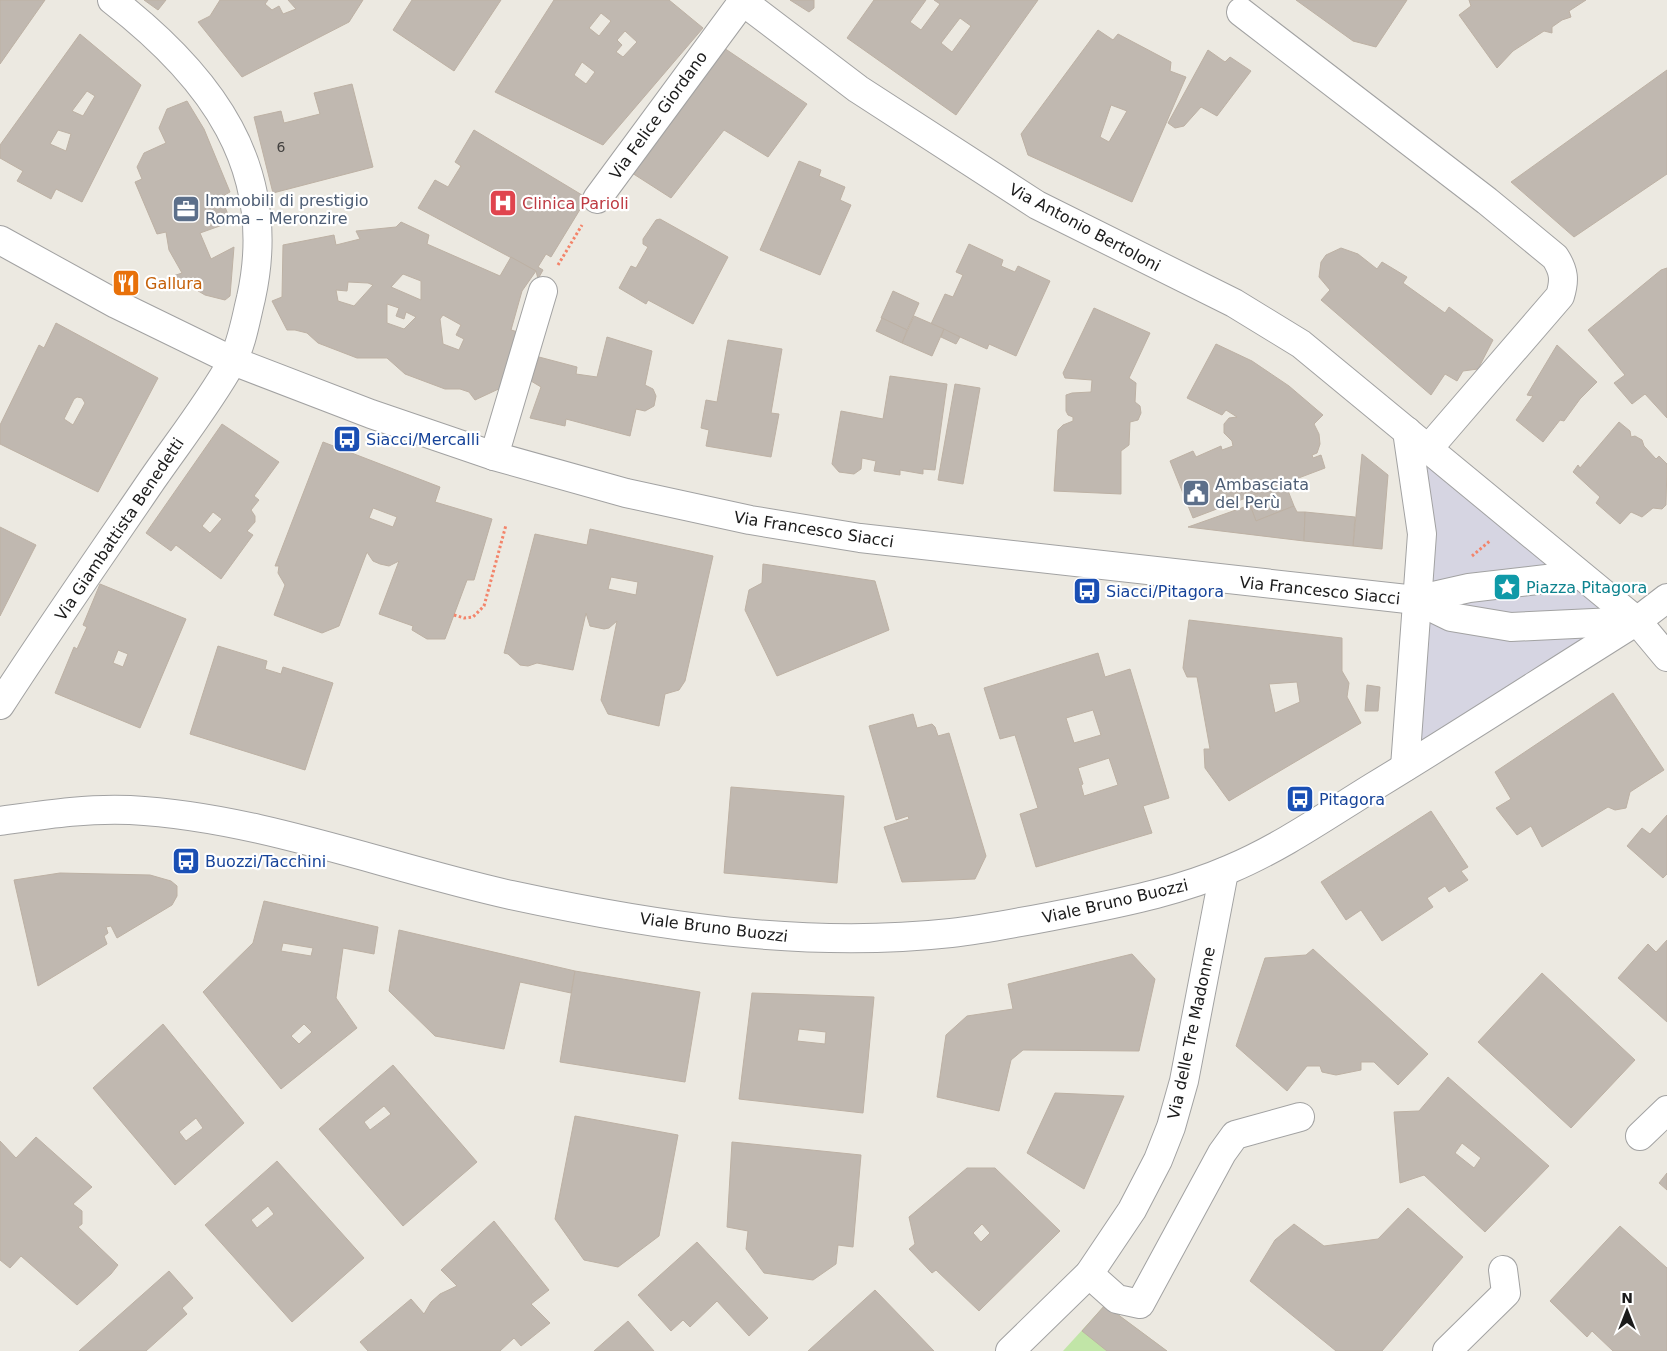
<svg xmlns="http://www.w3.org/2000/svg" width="1667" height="1351" font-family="'DejaVu Sans',sans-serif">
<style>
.grass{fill:#c1e5a7}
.plaza{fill:#d6d5e2}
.building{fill:#c0b8b0;stroke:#bdb1a4;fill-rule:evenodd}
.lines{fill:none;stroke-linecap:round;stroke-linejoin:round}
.minor-casing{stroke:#a2a2a2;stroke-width:30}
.path{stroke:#f3846a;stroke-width:3;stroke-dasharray:2.5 2.5;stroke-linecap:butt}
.minor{stroke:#fff;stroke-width:28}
.labels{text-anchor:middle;stroke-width:4.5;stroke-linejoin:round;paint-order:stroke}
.number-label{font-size:14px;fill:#444240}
.street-label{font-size:16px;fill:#1b1b1b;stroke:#fff}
.service-label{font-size:16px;fill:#4e5e75;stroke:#fff;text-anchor:start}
.health-label{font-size:16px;fill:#be3a42;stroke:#fff;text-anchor:start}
.food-label{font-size:16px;fill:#c56008;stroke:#fff;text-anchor:start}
.transit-label{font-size:16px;fill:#164399;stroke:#fff;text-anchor:start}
.culture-label{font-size:16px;fill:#0d838f;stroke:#fff;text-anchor:start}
</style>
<rect width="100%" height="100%" fill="#ece9e1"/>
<path class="grass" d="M1105 1305 1167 1351H1063Z"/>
<path class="plaza" d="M1407 431 1637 621 1405 767 1416 600Z"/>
<g class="building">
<path d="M0 0H45L0 64Z"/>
<path d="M144 0H166L158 10Z"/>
<path d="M220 0H268L265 4 272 10 279 6 283 14 296 9 288 0H363L349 22 242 77 198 22 210 16Z"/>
<path d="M412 0H501L454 71 393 30Z"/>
<path d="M554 0H669L703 28 603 145 495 92ZM601 13 611 21 599 36 589 28ZM625 31 637 42 623 57 616 52 622 45 617 40ZM582 62 595 72 586 84 574 75Z"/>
<path d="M790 0H814V8L809 12Z"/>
<path d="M874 0H926L910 22 921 30 940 4 934 0H1038L956 115 847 38ZM960 18 971 26 952 52 941 43Z"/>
<path d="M1296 0H1407L1376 47 1353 41Z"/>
<path d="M1469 0H1586L1569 11 1571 17 1562 20 1552 27V33L1544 31 1513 51 1497 68 1459 15 1471 6Z"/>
<path d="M1098 30 1113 40 1118 34 1171 62 1170 71 1186 77 1132 202 1028 155 1021 134ZM1111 105 1127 111 1109 142 1100 137Z"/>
<path d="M80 34 141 85 82 202 56 189 51 199 17 181 23 171 0 158V145ZM87 91 95 96 83 116 72 111ZM58 130 71 134 66 151 50 144Z"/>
<path d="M724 48 807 104 768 157 724 130 671 198 632 173Z"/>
<path d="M1208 50 1225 62 1230 57 1251 71 1217 116 1201 107 1184 126 1175 128 1168 123Z"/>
<path d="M1667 70V174L1574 237 1511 182Z"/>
<path d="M352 84 373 167 273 193 254 117 281 111 284 123 320 114 314 93Z"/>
<path d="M187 101 204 129 230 192 221 197 231 222 200 233 211 259 234 247 230 296 225 300 205 295 173 276 182 273 169 250 166 232 157 234 135 182 142 179 137 167 144 153 166 143 159 128 167 109Z"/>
<path d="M474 130 587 198 551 257 546 254 538 267 543 270 538 279 536 271 418 208 435 180 448 187 461 166 455 162Z"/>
<path d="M799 161 821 170 819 176 845 187 840 200 851 205 820 275 760 250Z"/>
<path d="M660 219 728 257 693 324 648 300 646 304 619 288 631 266 636 268 648 247 643 244V239L656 220Z"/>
<path d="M401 222 429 235 427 244 500 276 511 257 536 271 522 291 511 330 518 332 505 386 475 400 469 392 460 389H445L405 374 387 358H357L318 343 307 333 295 330H287L272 301 282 297 283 245 334 235 336 245 360 239 356 231 396 227ZM403 274 421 281V300L391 287ZM348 282 368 283 373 285 354 306 338 301 336 290 347 291ZM387 304 399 308 396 316 404 319 406 312 416 317 404 329 387 323ZM443 315 461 325 456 335 464 339 459 350 443 344 440 319Z"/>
<path d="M969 244 1003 260 1001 266 1015 272 1018 266 1050 281 1016 356 989 344 987 349 931 324 945 294 953 297 963 275 956 272Z"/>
<path d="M1341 248 1358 254 1377 269 1382 262 1407 277 1403 283 1445 313 1449 307 1493 340 1478 369 1463 371 1457 381 1445 374 1431 395 1321 300 1330 290 1319 277 1321 262 1326 255Z"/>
<path d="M1667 268V418L1645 394 1632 404 1614 383 1625 375 1588 330 1661 270Z"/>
<path d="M893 291 919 303 907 330 881 318Z"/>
<path d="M1094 308 1150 333 1129 378 1136 383 1135 402 1140 406 1141 413 1138 420 1130 422 1129 445 1121 451V494L1054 491 1058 430 1063 425 1073 421V417L1068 415 1066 411V395L1072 393 1091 392 1092 380 1065 378 1063 373Z"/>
<path d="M914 316 944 329 932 356 902 343Z"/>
<path d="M882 318 907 330 902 343 876 331Z"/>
<path d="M56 323 158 378 98 492 0 444V425L39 345 44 348ZM77 397 82 398 85 403 73 425 64 419 74 399Z"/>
<path d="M944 329 960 337 956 344 941 337Z"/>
<path d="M607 337 652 351 645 385 653 389 656 396 654 406 645 411 636 409 630 436 566 419 565 426 530 418 541 387 531 381 539 357 577 367 576 374 597 377Z"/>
<path d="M728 340 782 349 771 413 779 414 771 457 706 446 709 430 701 428 706 400 717 402Z"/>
<path d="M1216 344 1252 361 1289 386 1323 415 1314 424 1319 434 1320 444 1317 453 1312 455 1313 458 1321 455 1325 468 1193 518 1170 461 1193 451 1196 457 1221 446 1222 450 1233 446 1232 441 1224 433V424L1229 418 1237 417 1226 410 1222 415 1187 398Z"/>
<path d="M1557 345 1597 382 1580 399 1564 421 1560 420 1543 442 1516 420 1533 396 1527 395Z"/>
<path d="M890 376 947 384 935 470 923 469V474L900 470V475L874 471 876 461 862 458 861 469 854 474 839 472 832 464 841 411 883 419Z"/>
<path d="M955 384 980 388 963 484 938 480Z"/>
<path d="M1619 422 1630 431 1631 437 1635 436 1642 440 1644 446 1656 459 1659 456 1667 464 1666 505 1662 509 1653 508 1642 517 1631 512 1620 524 1596 503 1600 497 1573 472 1578 465 1580 468Z"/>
<path d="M222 424 279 462 254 496 259 500 251 510 255 516V522L247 531 253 535 221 579 176 545 171 551 146 533ZM213 512 222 519 210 533 202 526Z"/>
<path d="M323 442 440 487 435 502 492 519 474 580H467L445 639H427L412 630 413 626 379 614 399 561 389 566 380 564 373 561 367 552 339 626 322 633 274 615 285 585 278 573 279 566H275ZM373 508 397 517 393 527 369 518Z"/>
<path d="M1362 454 1388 475 1382 549 1353 546Z"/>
<path d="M1285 483 1294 506 1256 521 1247 497Z"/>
<path d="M1250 505 1256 521 1294 506 1297 512H1305L1304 541 1188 527Z"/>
<path d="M1305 512 1355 517 1353 546 1304 541Z"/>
<path d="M0 527 36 545 0 616Z"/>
<path d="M590 529 713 556 685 681 679 690 665 694 659 726 608 714 601 700 617 621 609 628 604 629 590 626 586 613 573 670 537 663 528 666 520 665 508 654 504 653 535 534 587 545ZM611 577 638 582 636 595 608 589Z"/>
<path d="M763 564 875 581 889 630 777 676 745 610 749 590 762 583Z"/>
<path d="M100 584 186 619 140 728 55 693 74 647 77 649 87 627 83 625ZM118 650 128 654 123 667 113 663Z"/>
<path d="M1189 620 1342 638V671L1349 683 1347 697 1361 723 1229 801 1205 768 1204 749H1210L1197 677H1187L1183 668ZM1297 682 1300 702 1275 713 1269 684Z"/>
<path d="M218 646 267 661 265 669 281 674 283 667 333 683 305 770 190 734Z"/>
<path d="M1098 653 1105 677 1130 669 1169 798 1143 806 1152 833 1036 867 1020 814 1038 808 1015 735 1000 739 984 688ZM1093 710 1101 735 1074 743 1066 718ZM1109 758 1118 785 1084 796 1081 785 1083 784 1078 768Z"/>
<path d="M1367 685 1380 687 1378 711H1365Z"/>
<path d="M1613 693 1664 770 1630 792 1626 808 1615 810 1608 807 1542 847 1531 826 1517 835 1496 808 1511 799 1495 772Z"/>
<path d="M913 714 917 728 932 724 935 727 938 736 949 733 986 856 975 879 902 882 884 827 909 819 908 816 896 820 869 726Z"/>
<path d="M731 787 844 796 837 883 724 873Z"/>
<path d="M1431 811 1468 867 1461 871 1468 880 1449 892 1445 886 1427 898 1433 907 1382 941 1361 910 1346 920 1321 882Z"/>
<path d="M1667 815V874L1663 878 1627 846 1642 828 1650 834Z"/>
<path d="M60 873 150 875 171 881 177 886V896L172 905 117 938 111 926 106 927 108 933 104 936 107 944 38 986 14 880Z"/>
<path d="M264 901 378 927 374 954 343 948 336 998 357 1028 281 1089 203 992 253 943ZM283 943 313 948 311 956 281 951ZM304 1024 312 1032 299 1044 291 1036Z"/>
<path d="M399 930 575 971 571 993 520 982 504 1049 435 1036 389 991Z"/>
<path d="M1667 940V1022L1618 978 1648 944 1656 952Z"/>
<path d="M1313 949 1428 1054 1398 1085 1374 1062H1361V1070L1336 1075 1322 1072 1320 1066H1307L1287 1091 1236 1046 1265 958 1306 955Z"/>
<path d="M1132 954 1155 979 1139 1051 1023 1050 1011 1060 999 1111 937 1097 946 1035 967 1016 1013 1009 1008 984Z"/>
<path d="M575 971 700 992 685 1082 560 1062Z"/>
<path d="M1542 973 1635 1060 1571 1128 1478 1042Z"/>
<path d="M752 993 874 997 863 1113 739 1099ZM799 1029 826 1032 825 1044 797 1041Z"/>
<path d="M163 1024 244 1123 175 1185 93 1088ZM196 1118 203 1128 186 1141 179 1132Z"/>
<path d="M393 1065 477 1162 403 1226 319 1129ZM384 1106 391 1114 370 1130 364 1122Z"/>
<path d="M1448 1077 1549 1166 1485 1232 1424 1175 1400 1183 1394 1112 1419 1111ZM1462 1143 1481 1158 1474 1168 1455 1153Z"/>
<path d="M1055 1093 1124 1096 1084 1189 1027 1153Z"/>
<path d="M575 1116 678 1135 659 1236 618 1267 584 1260 555 1219Z"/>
<path d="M36 1137 92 1187 73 1204 82 1211V1224L78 1227 118 1265 111 1274 77 1305 21 1256 10 1268 0 1260V1141L16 1158Z"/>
<path d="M732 1142 861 1155 853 1247 838 1245 836 1264 813 1280 764 1273 746 1249 748 1231 727 1227Z"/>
<path d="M277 1161 364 1258 292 1322 205 1225ZM268 1206 274 1214 257 1228 251 1220Z"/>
<path d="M967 1168H995L1060 1231 979 1311 936 1270 932 1273 909 1249 915 1244 909 1217ZM982 1224 990 1233 981 1242 973 1233Z"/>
<path d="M1667 1173V1190L1659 1183Z"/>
<path d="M1408 1208 1463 1257 1382 1351H1336L1250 1281 1275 1240 1294 1224 1324 1246 1378 1239Z"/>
<path d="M494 1221 549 1290 531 1304 550 1323 521 1346 514 1338 500 1351H368L360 1342 411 1299 424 1314 431 1302 440 1294 457 1286 441 1270Z"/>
<path d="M1620 1226 1667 1268V1351H1613L1592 1331 1587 1337 1550 1301Z"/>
<path d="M697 1242 768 1318 749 1336 717 1301 690 1327 683 1320 671 1331 638 1295Z"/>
<path d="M169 1271 193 1298 182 1308 187 1314 146 1351H79Z"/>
<path d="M875 1290 934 1351H808Z"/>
<path d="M1105 1305 1167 1351H1107L1082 1331Z"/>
<path d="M628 1321 654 1351H594Z"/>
</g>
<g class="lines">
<g class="minor-casing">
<g id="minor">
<path d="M741 0 858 89 1037 205 1234 303 1301 344 1637 621 1667 657"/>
<path d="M1241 12 1487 201 1555 257C1564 271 1565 280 1560 296L1428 449"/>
<path d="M597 199 743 1"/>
<path d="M0 240 116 304 233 361 371 414 494 456 626 493 750 520 860 538 1416 600 1469 588 1580 575"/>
<path d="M494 456 543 291"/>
<path d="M1416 600 1451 617 1511 627 1636 621"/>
<path d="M0 705C49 629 101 555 152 480 179 441 209 403 232 362 242 344 246 318 251 298 280 167 210 76 112 0"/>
<path d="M1405 767 1422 534 1407 431"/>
<path d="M0 821C43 815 86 808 130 810 260 817 385 867 511 895 655 926 803 949 951 933 994 928 1036 919 1079 911 1129 901 1182 890 1230 869 1280 848 1326 816 1373 787 1462 733 1549 676 1637 621L1667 598"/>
<path d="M1640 1136 1667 1110"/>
<path d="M1089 1274 1117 1299 1140 1304 1222 1153 1235 1135 1300 1117"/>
<path d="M1010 1351 1089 1274 1132 1210 1158 1160 1171 1127 1184 1081 1224 872"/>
<path d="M1447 1351 1506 1293 1503 1270"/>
</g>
</g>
<g class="path">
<path d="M558 265 582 225"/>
<path d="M1472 556 1491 540"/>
<path d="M454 615 464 618 473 617 484 606 506 525"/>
</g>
<use href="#minor" class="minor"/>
</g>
<defs>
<g id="hospital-square" transform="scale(1.4375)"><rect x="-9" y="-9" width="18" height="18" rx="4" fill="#e0444e" stroke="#fff"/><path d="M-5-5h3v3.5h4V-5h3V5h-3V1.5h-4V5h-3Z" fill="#fff"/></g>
<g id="office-square" transform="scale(1.4375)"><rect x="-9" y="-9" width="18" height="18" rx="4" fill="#5c6f8a" stroke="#fff"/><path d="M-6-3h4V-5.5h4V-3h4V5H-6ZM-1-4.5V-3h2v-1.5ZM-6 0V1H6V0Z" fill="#fff"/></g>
<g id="restaurant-square" transform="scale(1.4375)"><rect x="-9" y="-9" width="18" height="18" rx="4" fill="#e8710a" stroke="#fff"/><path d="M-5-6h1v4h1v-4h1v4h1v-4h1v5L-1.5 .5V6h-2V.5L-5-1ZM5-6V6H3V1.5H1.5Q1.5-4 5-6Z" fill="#fff"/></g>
<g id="bus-square" transform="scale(1.4375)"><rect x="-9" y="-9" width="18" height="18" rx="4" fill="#1a4fb4" stroke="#fff"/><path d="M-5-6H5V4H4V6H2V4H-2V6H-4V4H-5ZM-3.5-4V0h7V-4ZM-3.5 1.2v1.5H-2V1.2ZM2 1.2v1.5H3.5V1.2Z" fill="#fff"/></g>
<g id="civic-square" transform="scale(1.4375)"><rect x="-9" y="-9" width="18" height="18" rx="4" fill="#5c6f8a" stroke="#fff"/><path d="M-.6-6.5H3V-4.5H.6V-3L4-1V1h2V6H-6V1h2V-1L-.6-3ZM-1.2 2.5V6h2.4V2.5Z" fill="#fff"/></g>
<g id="sight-square" transform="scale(1.4375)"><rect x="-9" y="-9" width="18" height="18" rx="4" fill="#0f9aa8" stroke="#fff"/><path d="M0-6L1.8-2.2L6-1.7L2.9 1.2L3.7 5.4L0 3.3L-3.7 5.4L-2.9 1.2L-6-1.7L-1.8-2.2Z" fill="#fff"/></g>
</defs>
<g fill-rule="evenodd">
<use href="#hospital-square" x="503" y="203"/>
<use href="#office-square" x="186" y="209"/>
<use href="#restaurant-square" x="126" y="283"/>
<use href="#bus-square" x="347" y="439"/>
<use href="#civic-square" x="1196" y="493"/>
<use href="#sight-square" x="1507" y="587"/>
<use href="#bus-square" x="1087" y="591"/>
<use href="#bus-square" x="1300" y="799"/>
<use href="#bus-square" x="186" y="861"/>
</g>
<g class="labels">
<g class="number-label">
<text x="281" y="152">6</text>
</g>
<g class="street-label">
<text transform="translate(658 115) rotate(-54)" y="6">Via Felice Giordano</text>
<text transform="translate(1085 227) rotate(28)" y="6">Via Antonio Bertoloni</text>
<text transform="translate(119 529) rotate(-56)" y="6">Via Giambattista Benedetti</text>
<text transform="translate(814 529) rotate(9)" y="6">Via Francesco Siacci</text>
<text transform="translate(1320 590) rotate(6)" y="6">Via Francesco Siacci</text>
<text transform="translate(1115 901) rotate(-13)" y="6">Viale Bruno Buozzi</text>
<text transform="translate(714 927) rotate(7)" y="6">Viale Bruno Buozzi</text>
<text transform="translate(1191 1033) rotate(-78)" y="6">Via delle Tre Madonne</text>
</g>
<g class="service-label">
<text x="205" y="206">Immobili di prestigio<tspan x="205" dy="18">Roma – Meronzire</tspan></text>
<text x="1215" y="490">Ambasciata<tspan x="1215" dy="18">del Perù</tspan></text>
</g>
<g class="health-label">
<text x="522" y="209">Clinica Parioli</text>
</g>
<g class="food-label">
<text x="145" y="289">Gallura</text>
</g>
<g class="transit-label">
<text x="366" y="445">Siacci/Mercalli</text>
<text x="1106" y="597">Siacci/Pitagora</text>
<text x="1319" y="805">Pitagora</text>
<text x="205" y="867">Buozzi/Tacchini</text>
</g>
<g class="culture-label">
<text x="1526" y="593">Piazza Pitagora</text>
</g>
</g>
<g transform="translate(1627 1311)" stroke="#ffffff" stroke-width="4" paint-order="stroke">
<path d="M0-4L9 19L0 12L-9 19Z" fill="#1b1b1b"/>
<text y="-8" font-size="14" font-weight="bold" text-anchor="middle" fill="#1b1b1b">N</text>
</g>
</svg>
